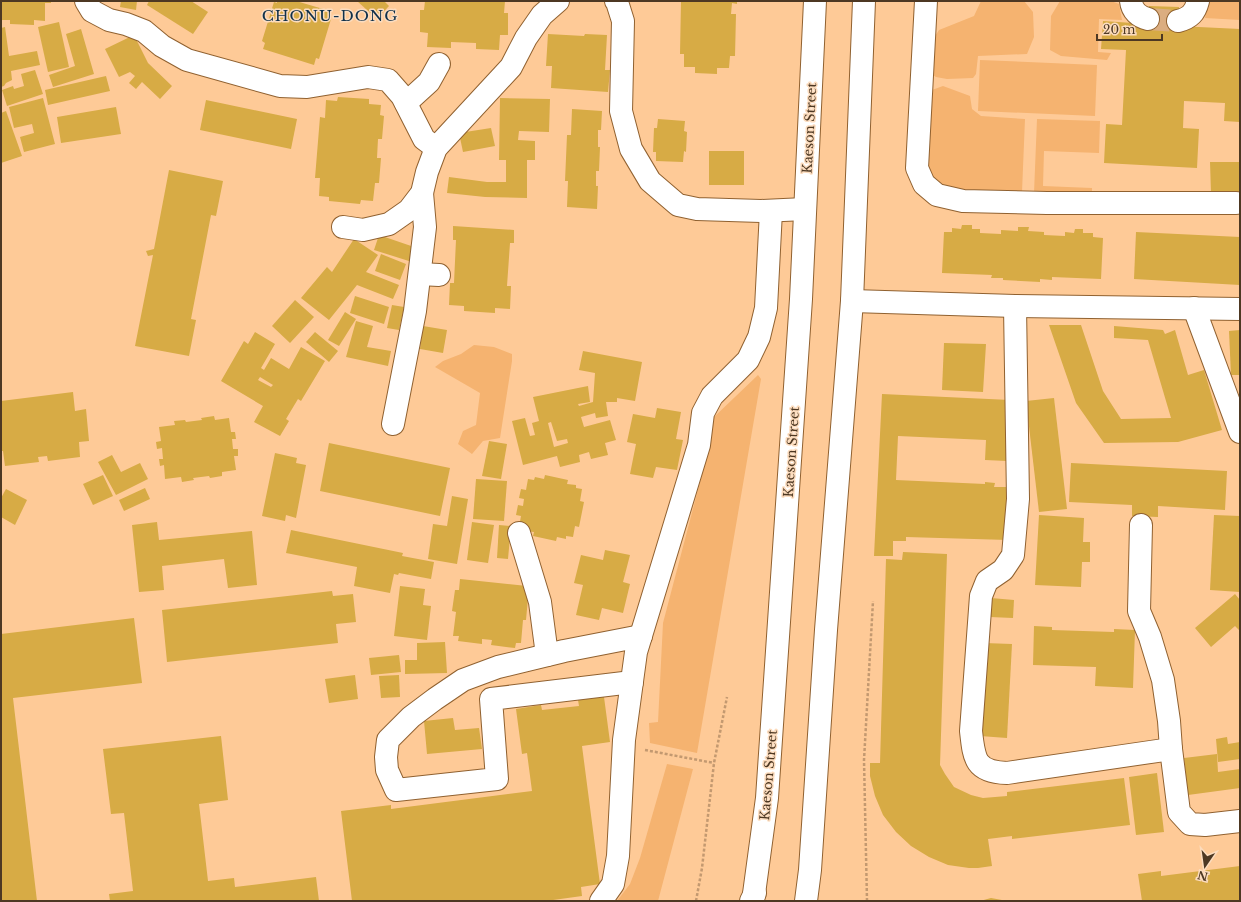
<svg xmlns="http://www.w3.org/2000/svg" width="1241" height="902" font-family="'Libre Baskerville',serif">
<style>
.green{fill:#f5b370}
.building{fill:#d7ab45;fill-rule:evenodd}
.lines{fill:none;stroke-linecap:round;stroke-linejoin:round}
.minor-tunnel{stroke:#dbad80;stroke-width:22;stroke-dasharray:22 11;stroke-linecap:butt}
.minor-casing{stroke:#906130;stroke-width:24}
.major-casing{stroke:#906130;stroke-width:24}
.highway-casing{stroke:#906130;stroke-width:24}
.path{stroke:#c39970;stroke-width:2.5;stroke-dasharray:3 2;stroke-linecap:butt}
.minor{stroke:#fff;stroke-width:22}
.major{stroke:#fff;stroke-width:22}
.highway{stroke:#fff;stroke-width:22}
.labels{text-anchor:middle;stroke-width:3;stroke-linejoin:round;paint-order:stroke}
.street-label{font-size:13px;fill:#4d3823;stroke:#fcdcbe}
.quarter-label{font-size:15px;letter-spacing:1px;fill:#0f304a;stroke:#fcdcbe}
</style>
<rect width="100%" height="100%" fill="#feca97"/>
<g class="green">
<path d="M981 1H1024L1033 12 1034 37 1027 54 978 56 976 74 973 78 947 79 936 77 927 71 930 44 939 30 974 16Z"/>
<path d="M1060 1H1111L1119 4 1122 20 1099 19 1098 52 1111 53 1107 60 1061 56 1050 50 1051 16Z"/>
<path d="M1209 1H1240V20L1205 18Z"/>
<path d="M980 60 1097 65 1095 116 978 111Z"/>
<path d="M943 86 970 96 972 109 981 116 1025 119 1022 192 958 189 943 184 930 177 925 164 932 90Z"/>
<path d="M1037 119 1100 121 1099 153 1044 151 1043 186 1092 188V195L1034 193Z"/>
<path d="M474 345 494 347 512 354V361L500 438 483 441 472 454 458 444 463 431 476 425 480 393 435 367 443 361 461 354Z"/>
<path d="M758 375 761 379 697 753 650 743 649 723 658 722 663 623 710 444 713 418Z"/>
<path d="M667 764 693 769 658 901H617L630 884 640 858Z"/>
</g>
<g class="building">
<path d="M1 1H51V3H45V21L34 20V25L10 24V20H1Z"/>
<path d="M121 1H137L136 10 120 7Z"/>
<path d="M149 1H191L208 12 193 34 147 5Z"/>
<path d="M277 1H296L330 11 328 18 331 19 319 59 316 58 314 65 263 49 265 43 262 41 274 2 277 3Z"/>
<path d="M357 1H384L389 6 377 19Z"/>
<path d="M425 1H505L504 13H508V35H500L499 50 476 49V43L451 42V48L427 47 428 33 420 32V10H424Z"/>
<path d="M681 1H737V4L732 3 731 14H736L735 56H730L729 68H717V74L695 73V67H684V54H680Z"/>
<path d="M1149 6 1179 7 1178 26 1240 29V122L1224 121 1225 103 1184 101 1183 128 1199 129 1197 168 1104 163 1106 124 1122 125 1126 50 1101 49 1103 21 1148 24Z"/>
<path d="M59 22 69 67 48 72 38 27Z"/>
<path d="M5 27 9 56 37 51 40 65 11 71 12 80 6 83 4 86 1 87V28Z"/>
<path d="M81 29 94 74 53 87 49 75 75 66 66 34Z"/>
<path d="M548 34 584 36 585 34 607 35 605 70H610L608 92 551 88 552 66H546Z"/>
<path d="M134 35 148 63 172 86 160 99 142 82 136 89 129 83 135 76 130 72 119 77 105 49Z"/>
<path d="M35 70 43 94 7 106 2 90 13 86 14 89 24 86 21 74Z"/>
<path d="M106 76 110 91 48 105 45 90Z"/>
<path d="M338 97 369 99V104L381 105 380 115 384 116 382 139H378L377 158H381L379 183H375L373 201 361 200 360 204 329 201V197L319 196 320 178H315L320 117 325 118 326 100 337 101Z"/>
<path d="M43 98 55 144 24 152 20 137 34 133 32 124 14 128 9 107Z"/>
<path d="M500 98 550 99 549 132 519 131 518 140 535 141V160H527V198L485 197 447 193 449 177 487 182H506V160H499Z"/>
<path d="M206 100 297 119 291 149 200 130Z"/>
<path d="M116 107 121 134 61 143 57 117Z"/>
<path d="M572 109 602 111 601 130H598V147H600L599 171H596V186H598L597 209 567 207 568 181H565L567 135H571Z"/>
<path d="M6 111 22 156 1 163V113Z"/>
<path d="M658 119 685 121 684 131 687 132 686 152 684 151 683 162 656 161V152H653L654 128H657Z"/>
<path d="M491 128 495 146 463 152 459 133Z"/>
<rect x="709" y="151" width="35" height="34"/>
<path d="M1210 162H1240V193H1211Z"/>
<path d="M169 170 223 181 216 216 211 215 191 319 196 320 189 356 135 346 153 255 148 256 146 251 154 249Z"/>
<path d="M962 225H972V229H980V233L1001 234V230L1018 231V227H1029L1028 231 1044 232V235L1065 236V232L1074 233 1075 229H1083V233H1093V237L1103 238 1101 279 1052 277V280L1040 279V282L1003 280V278H991L992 275 942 273 944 232H952V228L961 229Z"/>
<path d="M453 226 514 230V243H510L507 286H511L510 309 495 308V313L464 311V306L449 305 450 283H454L456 240H453Z"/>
<path d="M1136 232 1240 237V285L1134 279Z"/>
<path d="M379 235 417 248 412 262 374 250Z"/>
<path d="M354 239 378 255 366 272 399 285 393 299 357 285 329 320 301 298 327 267 332 272Z"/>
<path d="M381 254 406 264 400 280 375 271Z"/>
<path d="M355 296 389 307 384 324 350 313Z"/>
<path d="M295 300 314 317 290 343 272 326Z"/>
<path d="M392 305 404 307 399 330 387 328Z"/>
<path d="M345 312 356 319 339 346 328 340Z"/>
<path d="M356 321 373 326 367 347 391 351 388 366 346 357Z"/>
<path d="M1049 325H1081L1103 391 1121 419 1171 418 1148 340 1114 338V326L1163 330 1165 334 1175 330 1188 375 1204 370 1222 430 1178 442 1104 443 1076 403Z"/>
<path d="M423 326 447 330 443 353 420 349Z"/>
<path d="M1240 330V375H1231L1229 331Z"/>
<path d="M255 332 275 344 261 368 264 370 271 358 289 369 301 347 325 361 301 401 298 399 286 419 289 421 280 436 254 422 263 406 221 381 244 341 248 344ZM260 377 273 385 271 387 258 380Z"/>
<path d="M315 332 338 351 329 362 306 342Z"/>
<path d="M944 343 986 344 983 392 942 390Z"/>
<path d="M583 351 642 362 635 401 617 398V402H606L608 416 596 418 595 413 581 417 584 427 610 420 616 440 605 443 608 455 591 459 589 452 579 455 580 462 560 467 557 456 523 465 512 421 525 418 530 436 535 435 532 423 539 421 533 397 588 386 590 402 578 404 579 406 593 402 595 373 579 370ZM551 422 557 441 567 439 568 443 554 447 548 423Z"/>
<path d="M73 392 75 411 86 409 89 441 79 442 80 457 48 461 47 456 38 457 39 462 5 466 3 451H1V401Z"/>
<path d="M882 394 1010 400 1007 461 985 460 986 440 898 436 896 480 985 484V482L995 483 994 487H1010L1008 540 906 537V541H893V556H874Z"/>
<path d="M1054 398 1067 509 1039 512 1026 401Z"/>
<path d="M657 408 681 412 676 439 683 440 677 470 656 467 653 478 630 474 636 444 627 442 633 414 655 418Z"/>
<path d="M214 416 215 420 229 418 231 432H235L236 439H232L233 449H238V456H234L236 470 222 472V476L210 478 209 476 193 478 194 480 182 482 181 477 165 479 164 465 160 466 159 459H163L162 448 157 449 156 442 161 441 159 427 175 425 174 421 185 420 186 422 202 420 201 418Z"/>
<path d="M489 441 507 444 501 479 482 476Z"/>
<path d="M329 443 450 468 440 516 320 491Z"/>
<path d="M275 453 297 458 296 463 306 465 296 518 286 515 285 521 262 516Z"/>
<path d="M112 455 121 472 140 463 148 479 116 495 98 462Z"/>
<path d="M1071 463 1227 471 1225 510 1158 506V517L1132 516V505L1069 502Z"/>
<path d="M103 475 113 496 93 505 83 484Z"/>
<path d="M545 475 568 480 567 484 576 485V488L582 489 580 501 584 502 579 527 575 526 573 537 566 536V539L557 537 556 541 533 536 534 532 525 531 519 527 521 516 516 515 518 505 523 506 524 499 519 498 521 489 526 490 528 479 534 480 535 477 544 479Z"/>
<path d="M476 479 507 481 504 521 473 519Z"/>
<path d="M145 488 150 499 124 511 119 500Z"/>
<path d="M6 489 27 500 15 525 1 517V498Z"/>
<path d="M452 496 468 499 457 564 428 559 433 524 447 526Z"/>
<path d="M1039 515 1084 518 1083 542H1090V562H1082L1081 587 1035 585Z"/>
<path d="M1214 515 1240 516V592L1210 590Z"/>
<path d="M157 522 159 540 252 531 257 585 228 588 224 559 162 566 164 590 139 592 132 525Z"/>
<path d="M472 522 494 525 488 563 467 560Z"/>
<path d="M499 525 511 526 508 559 497 558Z"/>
<path d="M291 530 403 553 402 556 434 562 431 579 399 573 398 575 394 574 390 593 354 586 357 567 286 553Z"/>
<path d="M605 550 630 555 623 582 630 584 623 613 602 608 599 620 576 615 583 585 574 583 581 555 603 560Z"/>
<path d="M903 552 947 554 940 765 945 774 954 787 971 795 983 798 1007 796V792L1124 778 1130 825 1012 839V836L988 839 992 866 978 868H969L948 865 929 857 911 846 896 832 883 815 875 796 870 776V763H880L886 559 902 560Z"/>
<path d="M460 579 527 586 526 598H528L526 620H523L521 643H516L515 648 491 645 492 640 482 639V644L458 641 459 636H453L456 612 452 611 455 590H459Z"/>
<path d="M400 586 425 589 423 605 431 606 427 640 394 636Z"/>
<path d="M332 591 333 596 353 594 356 622 336 624 338 643 167 662 162 610Z"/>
<path d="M1235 594 1240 600V631L1235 626 1211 647 1195 628Z"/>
<path d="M991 598 1014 600 1013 618 990 617Z"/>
<path d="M134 618 142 683 13 698 37 901H1V634Z"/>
<path d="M1034 626 1052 627V630L1114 632V629L1135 630 1133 688 1095 686 1096 667 1033 665Z"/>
<path d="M445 642 447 673 405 674V660H417V643Z"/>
<path d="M984 643 1012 644 1007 738 980 736Z"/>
<path d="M399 655 401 672 371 675 369 658Z"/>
<path d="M355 675 358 699 329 703 325 679Z"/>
<path d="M399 675 400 697 381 698 379 676Z"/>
<path d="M604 697 610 742 582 746 600 884 581 887 582 896 546 901H352L341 811 391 805V809L532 791 527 753 522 754 516 709 541 705 542 710 579 706 578 700Z"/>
<path d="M453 718 455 730 479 728 482 749 427 754 424 721Z"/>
<path d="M221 736 228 800 199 804 208 881 234 878 235 887 316 877 319 901H110L109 894 133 891 124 813 111 814 103 749Z"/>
<path d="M1227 737 1228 744 1240 742V759L1218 762 1216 739Z"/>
<path d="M1217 754 1218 772 1240 769V788L1188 795 1184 758Z"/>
<path d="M1157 773 1164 832 1136 835 1129 777Z"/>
<path d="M1240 866V901H1142L1138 874 1161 871V876Z"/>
<path d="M991 898 1002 900V901H980Z"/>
</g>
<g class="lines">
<path class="minor-tunnel" d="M1148 19 1178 21"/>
<g class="minor-casing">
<g id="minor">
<path d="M86 1 92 11 109 20 126 24 144 31 162 46 187 60 280 86 307 87 368 77 388 80 402 96 424 139 436 148"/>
<path d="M616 1 617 2 623 21 621 111 631 149 650 181 678 205 697 209 761 211 805 209"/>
<path d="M926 1 917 168 924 184 937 195 963 201 1047 203H1236"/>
<path d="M1131 1C1132 11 1139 17 1148 19"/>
<path d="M1178 21C1190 18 1195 13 1198 1"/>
<path d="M406 103 429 82 439 64"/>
<path d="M343 227 363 230 389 224 409 210 422 193 427 172 436 148 511 67 526 38 542 15 558 1"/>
<path d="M420 274 439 275"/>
<path d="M852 301 1015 306 1240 309"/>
<path d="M1015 306 1018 499 1013 555 1003 570 987 581 981 596 971 731C974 759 975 772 1007 773L1171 749"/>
<path d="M1194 308 1240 432"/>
<path d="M393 424 415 311 425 227 422 193"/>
<path d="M1141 525 1139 611 1150 637 1163 680 1169 721 1171 749 1179 812 1190 824 1205 825 1240 821"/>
<path d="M519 533 540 602 547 655"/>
<path d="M632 682 491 699 497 779 396 790 387 770 386 757 388 740 411 717 435 699 463 680 498 667 564 651 641 636"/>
<path d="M601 901 613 884 618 856 624 740 636 652 699 445 703 413 712 396 748 360 759 337 766 308 771 211"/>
</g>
</g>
<g class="major-casing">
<g id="major">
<path d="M753 901 767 798 801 299 815 1"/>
<path d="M806 901 810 870 826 630 852 301 864 1"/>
</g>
</g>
<g class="highway-casing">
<path id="highway" d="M751 901 755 893"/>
</g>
<g class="path">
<path d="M645 750 714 763"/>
<path d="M696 901 702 868 714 763 727 697"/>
<path d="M867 901 864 760 873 601"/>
</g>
<use href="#minor" class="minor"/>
<use href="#major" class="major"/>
<use href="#highway" class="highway"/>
</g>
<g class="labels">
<g class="street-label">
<text transform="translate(809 128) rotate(-87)" y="5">Kaeson Street</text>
<text transform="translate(791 452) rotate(-86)" y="5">Kaeson Street</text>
<text transform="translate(768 775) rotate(-85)" y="5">Kaeson Street</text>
</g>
<g class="quarter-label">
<text x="330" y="21">CHONU-DONG</text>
</g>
</g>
<rect width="1241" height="902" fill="none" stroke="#4d3823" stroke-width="4"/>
<g transform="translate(1205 866) rotate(193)" stroke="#fcdcbe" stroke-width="3" paint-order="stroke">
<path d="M0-3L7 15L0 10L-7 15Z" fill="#4d3823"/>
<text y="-6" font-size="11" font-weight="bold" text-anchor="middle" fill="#4d3823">N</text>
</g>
<path d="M1097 34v6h65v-6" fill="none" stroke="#4d3823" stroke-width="2"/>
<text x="1103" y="34" font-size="12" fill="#4d3823" stroke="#fcdcbe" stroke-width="3" paint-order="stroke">20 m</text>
</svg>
